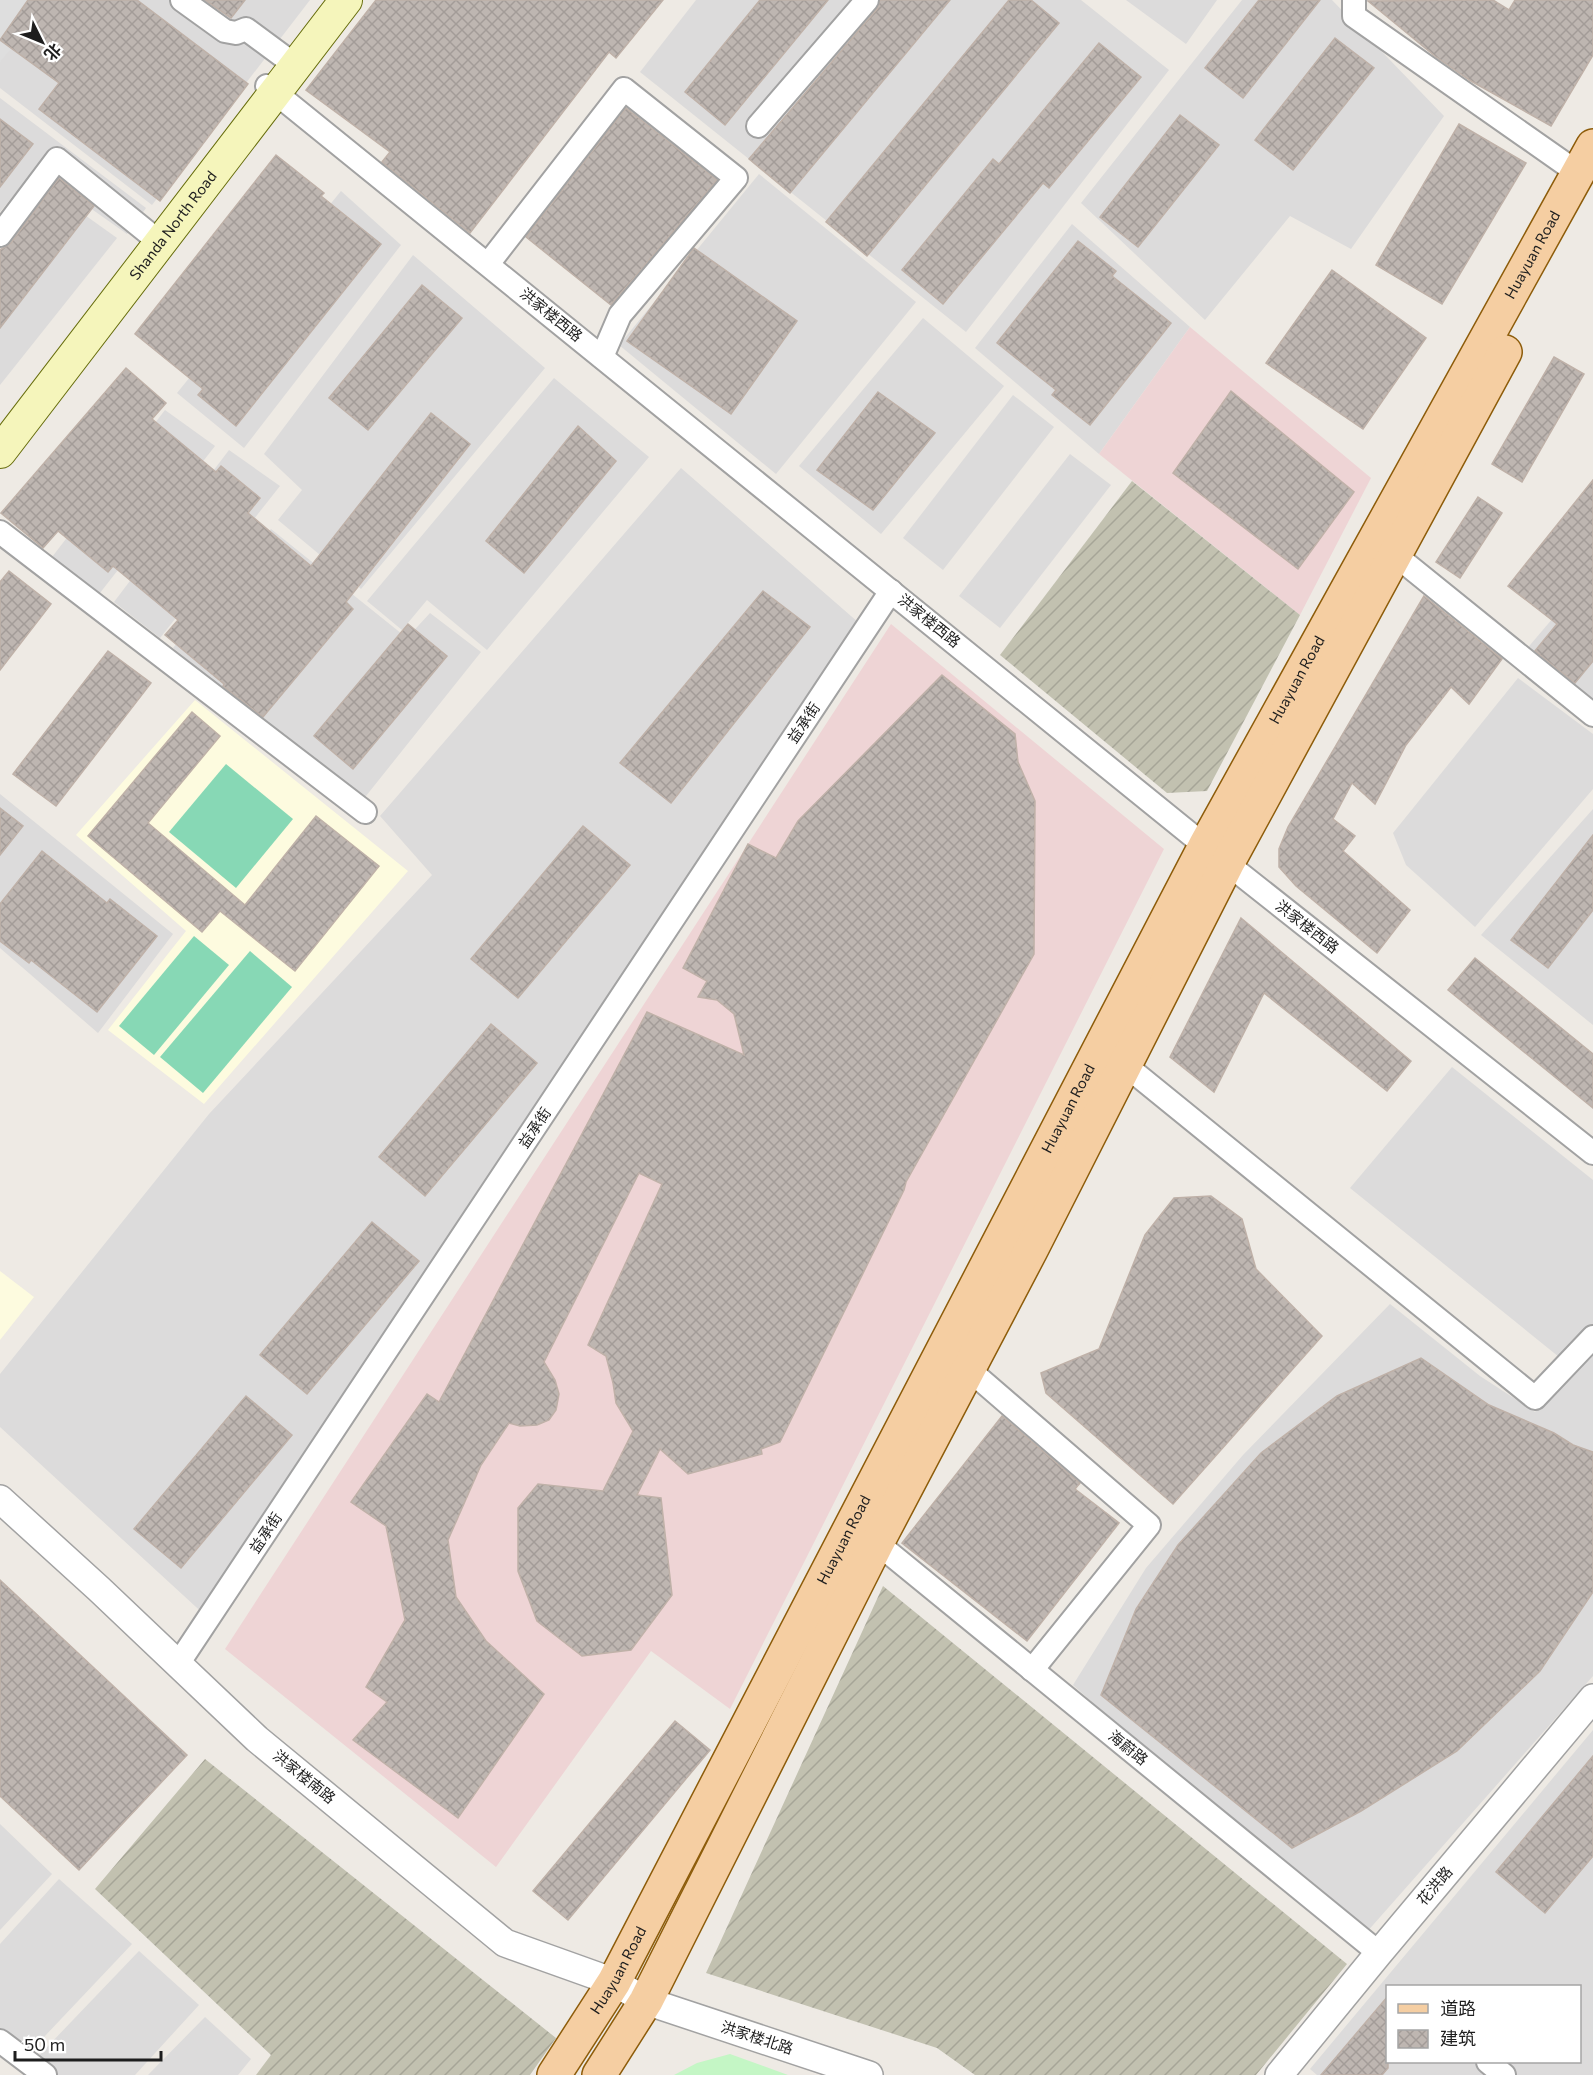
<svg xmlns="http://www.w3.org/2000/svg" width="1593" height="2075" font-family="Commissioner,'Noto Sans SC',sans-serif">
<style>
.residential{fill:#dcdbdb;fill-rule:evenodd}
.commercial{fill:#eed4d5}
.education{fill:#fdfbdf}
.construction{fill:url(#construction-furrows)}
.park{fill:#c4f6c5}
.pitch{fill:#87d8b5}
.parking{fill:#dedede}
.building{fill:url(#building-cross-hatch);stroke:#bfb1a8;stroke-width:1.5}
.lines{fill:none;stroke-linecap:round;stroke-linejoin:round}
.minor-casing{stroke:#a2a2a2;stroke-width:26}
.tertiary-casing{stroke:#a2a2a2;stroke-width:30}
.secondary-casing{stroke:#676d0c;stroke-width:34}
.primary-casing{stroke:#8d5c0a;stroke-width:36}
.minor{stroke:#fff;stroke-width:22}
.tertiary{stroke:#fff;stroke-width:27}
.secondary{stroke:#f5f5bb;stroke-width:32}
.primary{stroke:#f5cea2;stroke-width:33}
.labels{text-anchor:middle;stroke-width:4.5;stroke-linejoin:round;paint-order:stroke}
.street-label{font-size:15px;fill:#1e1e1e;stroke:#fff}
</style>
<defs>
<pattern id="construction-furrows" width="10" height="10" patternUnits="userSpaceOnUse" patternTransform="scale(1.5)"><rect width="10" height="10" fill="#c2c1b0"/><path d="M-1 1l2-2M0 10L10 0M9 11l2-2" fill="none" stroke="#a6a597"/></pattern>
<pattern id="building-cross-hatch" width="8" height="8" patternUnits="userSpaceOnUse" patternTransform="scale(1.5)"><rect width="8" height="8" fill="#beb6b1"/><path d="M0 0l8 8M0 8l8-8" fill="none" stroke="#a39c98"/></pattern>
</defs>
<rect width="100%" height="100%" fill="#eeeae4"/>
<g class="residential">
<path d="M0 0H310L152 205 0 88Z"/>
<path d="M696 0H1081L1169 70 966 332 640 72Z"/>
<path d="M1126 0H1217L1186 44Z"/>
<path d="M1242 0H1332L1444 116 1351 249 1290 216 1205 320 1081 203Z"/>
<path d="M0 98 146 208 127 234 35 169 0 212Z"/>
<path d="M759 174 916 302 776 474 619 345Z"/>
<path d="M40 183 117 238 0 385V233Z"/>
<path d="M341 191 401 245 244 448 177 393Z"/>
<path d="M1072 224 1190 327 1099 454 975 348Z"/>
<path d="M413 255 545 368 361 589 278 520 302 490 264 454Z"/>
<path d="M923 318 1004 386 881 534 799 466Z"/>
<path d="M554 378 649 457 487 650 427 600 402 630 367 601Z"/>
<path d="M1013 395 1054 427 943 570 903 538Z"/>
<path d="M165 410 215 446 96 598 49 561Z"/>
<path d="M229 450 280 486 160 638 114 602Z"/>
<path d="M1070 454 1111 485 1000 628 959 596Z"/>
<path d="M681 468 859 623 208 1618 0 1427V1374L209 1114 432 875 380 816Z"/>
<path d="M271 529 407 638 430 613 481 652 362 801 173 648Z"/>
<path d="M1593 571V708L1525 651Z"/>
<path d="M1518 678 1593 734V789L1475 927 1406 865 1393 833Z"/>
<path d="M0 794 173 934 98 1033 0 948Z"/>
<path d="M1593 809V1025L1481 935Z"/>
<path d="M1452 1067 1593 1180V1327L1564 1361 1350 1188Z"/>
<path d="M1390 1304 1480 1376 1535 1412 1593 1350V1676L1358 1942 1073 1685 1146 1568 1243 1455Z"/>
<path d="M1593 1730V2075H1317L1310 2069ZM1388 1986H1580V2062H1388Z"/>
<path d="M0 1824 52 1874 0 1930Z"/>
<path d="M59 1879 132 1944 26 2056 0 2035V1944Z"/>
<path d="M139 1951 199 2005 135 2075H37L28 2067Z"/>
<path d="M205 2017 251 2059 238 2075H148Z"/>
</g>
<g class="commercial">
<path d="M1190 327 1371 478 1300 615 1099 454Z"/>
<path d="M891 624 1164 849 730 1709 651 1651 496 1867 225 1649Z"/>
</g>
<g class="education">
<path d="M195 700 408 871 204 1104 108 1030 186 931 76 835Z"/>
<path d="M0 1271 34 1297 0 1340Z"/>
</g>
<g class="construction">
<path d="M1132 481 1300 615 1207 791 1167 793 1000 655Z"/>
<path d="M883 1586 1347 1964 1256 2075H975L937 2048 706 1973Z"/>
<path d="M205 1759 556 2038 530 2075H256L271 2055 95 1889Z"/>
</g>
<path class="park" d="M730 2054 788 2075H674L697 2063Z"/>
<g class="pitch">
<path d="M226 764 293 819 236 888 169 832Z"/>
<path d="M194 936 229 965 154 1055 119 1026Z"/>
<path d="M250 951 292 987 203 1093 160 1057Z"/>
</g>
<path class="parking" d="M0 0H52L0 62Z"/>
<g class="building">
<path d="M28 0H137L248 84 160 201 39 109 59 83 0 40Z"/>
<path d="M205 0H245L231 18Z"/>
<path d="M376 0H663L616 58 609 52 470 233 382 162 390 152 306 90Z"/>
<path d="M760 0H828L725 125 685 92Z"/>
<path d="M880 0H950L790 193 749 159 877 9Z"/>
<path d="M1009 0H1031L1059 23 867 256 826 222Z"/>
<path d="M1259 0H1320L1243 98 1205 68Z"/>
<path d="M1493 0 1509 10 1515 0H1593V55L1551 126 1471 81 1436 57 1368 1Z"/>
<path d="M1335 38 1374 68 1293 170 1255 140Z"/>
<path d="M1099 43 1141 77 1049 188 1043 183 943 304 902 270 993 159 999 164Z"/>
<path d="M626 108 717 180 611 305 526 237Z"/>
<path d="M1180 115 1219 145 1138 247 1100 217Z"/>
<path d="M0 119 33 144 0 187Z"/>
<path d="M1459 124 1526 163 1442 304 1376 265Z"/>
<path d="M276 155 324 193 321 196 381 244 236 426 198 395 203 389 135 334Z"/>
<path d="M59 178 94 206 0 328V250L11 243Z"/>
<path d="M1078 241 1116 271 1112 276 1171 323 1090 425 1052 395 1056 390 997 343Z"/>
<path d="M694 248 797 321 731 414 627 341Z"/>
<path d="M1332 270 1426 338 1363 429 1266 363Z"/>
<path d="M422 285 462 318 368 430 329 398Z"/>
<path d="M1554 357 1584 374 1522 482 1492 464Z"/>
<path d="M126 368 166 403 152 419 216 472 221 466 260 498 248 513 311 566 431 413 470 444 346 602 353 609 263 717 223 686 224 684 165 635 178 620 113 566 108 572 58 531 43 548 1 513Z"/>
<path d="M1231 391 1354 492 1298 569 1173 473Z"/>
<path d="M878 392 935 433 873 510 817 470Z"/>
<path d="M578 426 616 461 524 573 486 541Z"/>
<path d="M1593 480V661L1575 683 1535 651 1557 624 1508 586Z"/>
<path d="M1478 497 1502 513 1460 578 1436 562Z"/>
<path d="M9 571 51 604 0 670V582Z"/>
<path d="M763 591 810 627 671 803 620 763Z"/>
<path d="M1424 596 1502 659 1469 704 1451 687 1406 745 1375 804 1352 783 1333 819 1355 836 1343 851 1410 910 1377 953 1296 886 1279 867V849L1288 827Z"/>
<path d="M408 624 447 656 353 769 314 736Z"/>
<path d="M108 651 151 683 56 806 13 774Z"/>
<path d="M942 675 1015 734 1018 762 1035 801 1034 954 906 1182 904 1190 780 1442 761 1449 762 1454 688 1474 660 1449 637 1495 661 1498 672 1595 631 1650 582 1656 537 1621 518 1571V1508L538 1484 603 1491 633 1431 616 1403 613 1383 606 1356 588 1345 662 1184 639 1173 544 1362 555 1380 559 1394 556 1410 549 1420 537 1425 520 1426 509 1423 481 1465 448 1540 456 1597 486 1641 544 1694 458 1818 353 1740 387 1702 366 1687 405 1620 386 1526 351 1502 427 1394 439 1402 647 1012 744 1055 734 1014 717 1000 698 997 707 981 683 968 748 844 776 858 798 821Z"/>
<path d="M192 712 220 736 148 823 245 905 316 816 379 866 295 971 220 911 202 932 88 836Z"/>
<path d="M0 808 23 826 0 855Z"/>
<path d="M583 826 630 865 518 998 471 959Z"/>
<path d="M1593 835V910L1548 968 1511 940Z"/>
<path d="M42 851 107 903 110 899 157 936 97 1012 31 960 29 963 0 941V904Z"/>
<path d="M1241 918 1411 1061 1387 1091 1264 993 1214 1092 1170 1057Z"/>
<path d="M1475 958 1593 1054V1108L1448 990Z"/>
<path d="M491 1024 537 1063 425 1196 379 1157Z"/>
<path d="M1211 1196 1242 1219 1256 1269 1322 1336 1173 1504 1046 1393 1041 1373 1099 1349 1145 1235 1174 1198Z"/>
<path d="M372 1222 419 1261 307 1394 260 1355Z"/>
<path d="M1421 1358 1489 1405 1554 1433 1573 1445 1593 1452V1592L1540 1671 1457 1751 1361 1811 1292 1848 1101 1695 1136 1609 1178 1545 1261 1453 1337 1396Z"/>
<path d="M246 1396 292 1435 181 1568 134 1529Z"/>
<path d="M1002 1416 1080 1483 1075 1489 1119 1523 1027 1641 902 1543Z"/>
<path d="M0 1580 187 1755 79 1870 0 1796Z"/>
<path d="M675 1721 710 1750 568 1920 533 1891Z"/>
<path d="M1593 1756V1856L1545 1913 1496 1872Z"/>
<path d="M1388 1996V2068L1382 2075H1321Z"/>
</g>
<g class="lines">
<g class="minor-casing">
<g id="minor">
<path d="M182 0 225 31 236 33 246 29 288 60"/>
<path d="M1354 0V16L1578 173"/>
<path d="M267 86 1205 846 1593 1153"/>
<path d="M758 126 867 0"/>
<path d="M0 235 57 159 152 236"/>
<path d="M488 264 624 89 736 178 620 315 602 357"/>
<path d="M0 532 365 812"/>
<path d="M1384 546 1593 715"/>
<path d="M1125 1065 1535 1398 1593 1337"/>
<path d="M959 1361 1149 1525 1032 1670"/>
<path d="M877 1543 1379 1953"/>
<path d="M178 1664 891 591"/>
<path d="M0 2041 45 2075"/>
<path d="M1488 2062 1504 2075"/>
</g>
</g>
<g class="tertiary-casing">
<g id="tertiary">
<path d="M0 1499 99 1589 257 1739 505 1943 614 1982 646 2001 869 2075"/>
<path d="M1279 2075 1379 1953 1593 1698"/>
</g>
</g>
<g class="secondary-casing">
<g id="secondary">
<path id="s1" d="M0 452 346 0"/>
</g>
</g>
<g class="primary-casing">
<g id="primary">
<path id="s2" d="M554 2075 614 1982 1205 846 1593 146"/>
<path d="M599 2075 646 2001 877 1543 1031 1250 1227 864 1505 352"/>
</g>
</g>
<use href="#minor" class="minor"/>
<use href="#tertiary" class="tertiary"/>
<use href="#secondary" class="secondary"/>
<use href="#primary" class="primary"/>
</g>
<g class="labels">
<g class="street-label">
<text dy="5" stroke="none"><textPath href="#s1" startOffset="285">Shanda North Road</textPath></text>
<text dy="5" stroke="none"><textPath href="#s2" startOffset="2067">Huayuan Road</textPath></text>
<text transform="translate(551 315) rotate(39)" y="5">洪家楼西路</text>
<text transform="translate(929 621) rotate(39)" y="5">洪家楼西路</text>
<text dy="5" stroke="none"><textPath href="#s2" startOffset="1581">Huayuan Road</textPath></text>
<text transform="translate(804 723) rotate(-56)" y="5">益承街</text>
<text transform="translate(1307 927) rotate(38)" y="5">洪家楼西路</text>
<text dy="5" stroke="none"><textPath href="#s2" startOffset="1095">Huayuan Road</textPath></text>
<text transform="translate(535 1128) rotate(-56)" y="5">益承街</text>
<text transform="translate(266 1533) rotate(-56)" y="5">益承街</text>
<text dy="5" stroke="none"><textPath href="#s2" startOffset="609">Huayuan Road</textPath></text>
<text transform="translate(1128 1748) rotate(39)" y="5">海蔚路</text>
<text transform="translate(304 1777) rotate(39)" y="5">洪家楼南路</text>
<text transform="translate(1435 1886) rotate(-50)" y="5">花洪路</text>
<text dy="5" stroke="none"><textPath href="#s2" startOffset="123">Huayuan Road</textPath></text>
<text transform="translate(757 2038) rotate(18)" y="5">洪家楼北路</text>
</g>
</g>
<rect x="1386" y="1985" width="195" height="78" fill="#ffffff" stroke="#a5a5a5" stroke-width="1.5"/>
<rect x="1398" y="2004" width="30" height="9" fill="#f5cea2" stroke="#a5a5a5" stroke-width="1.5"/>
<text x="1440" y="2015" font-size="18" fill="#1e1e1e">道路</text>
<rect x="1398" y="2030" width="30" height="18" fill="url(#building-cross-hatch)" stroke="#a5a5a5" stroke-width="1.5"/>
<text x="1440" y="2045" font-size="18" fill="#1e1e1e">建筑</text>
<g transform="translate(42 42) rotate(133)" stroke="#ffffff" stroke-width="4.5" paint-order="stroke">
<path d="M0-4.5L10 22L0 15L-10 22Z" fill="#1e1e1e"/>
<text y="-9" font-size="16" font-weight="bold" text-anchor="middle" fill="#1e1e1e">北</text>
</g>
<path d="M15 2051v9h146v-9" fill="none" stroke="#1e1e1e" stroke-width="3"/>
<text x="24" y="2051" font-size="18" fill="#1e1e1e" stroke="#ffffff" stroke-width="4.5" paint-order="stroke">50 m</text>
</svg>
